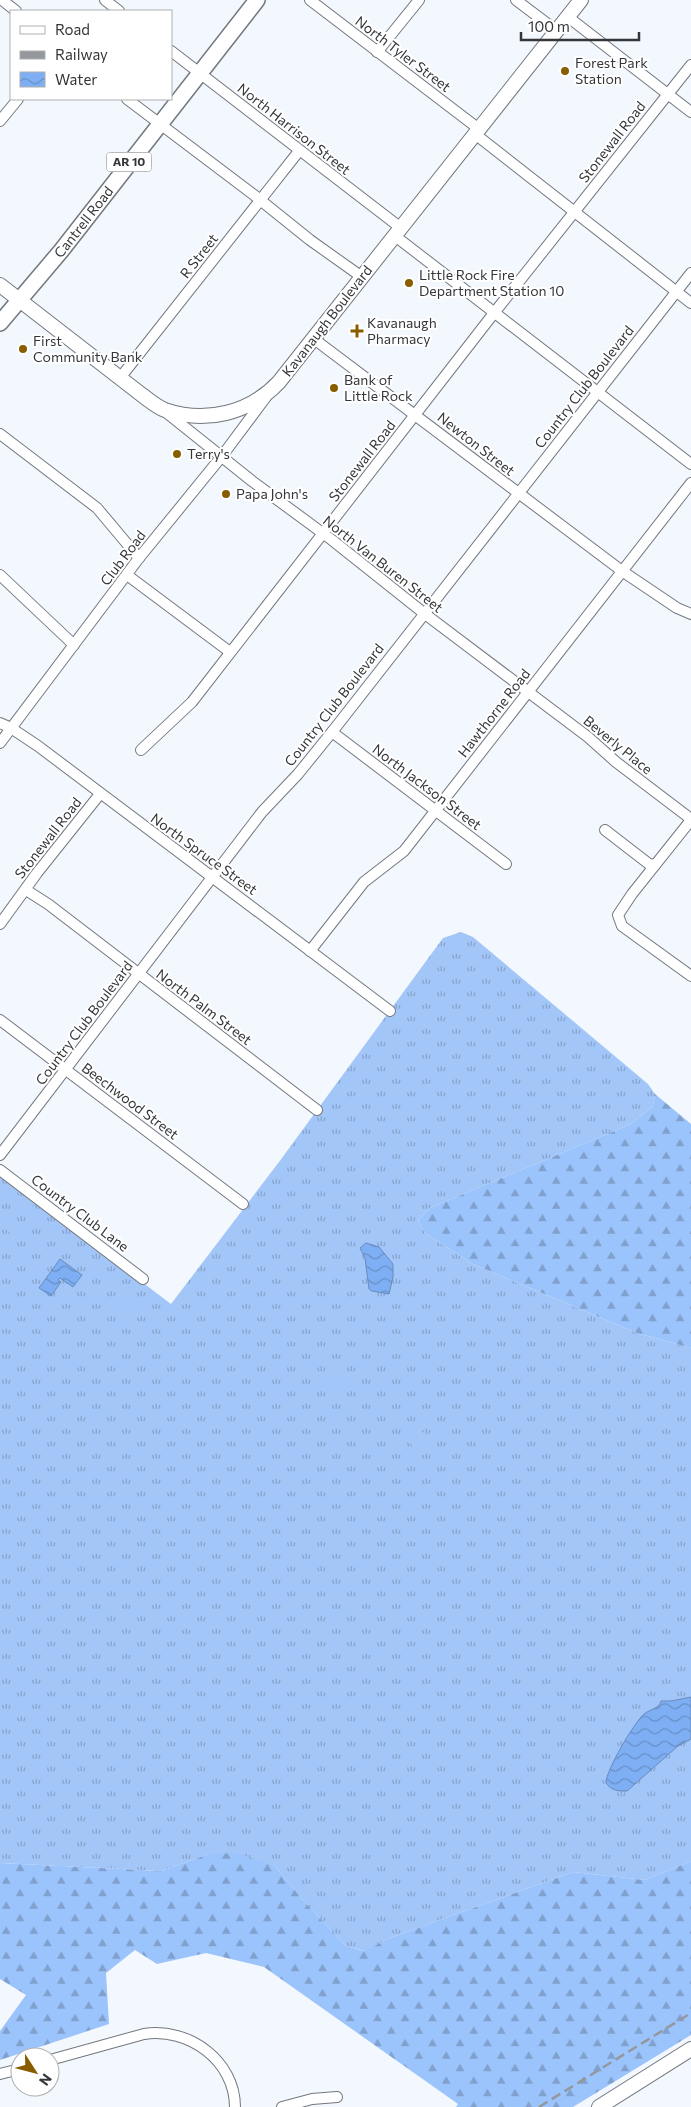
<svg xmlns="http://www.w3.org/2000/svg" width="691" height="2107" font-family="Commissioner,sans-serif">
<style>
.grass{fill:url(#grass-tufts)}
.forest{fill:url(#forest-firs)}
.garden{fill:#a3c6f9}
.water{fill:url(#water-waves);stroke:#688bbc}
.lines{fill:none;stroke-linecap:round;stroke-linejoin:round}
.street-casing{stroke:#73787f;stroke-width:12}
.secondary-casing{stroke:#73787f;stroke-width:16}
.primary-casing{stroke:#73787f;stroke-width:18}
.street{stroke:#fff;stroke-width:10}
.secondary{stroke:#fff;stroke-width:14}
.primary{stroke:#fff;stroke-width:15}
.rail{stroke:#94979c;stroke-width:2.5;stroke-dasharray:10 5;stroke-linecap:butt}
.poi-dot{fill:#885d00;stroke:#fff;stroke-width:2}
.labels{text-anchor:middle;stroke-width:4;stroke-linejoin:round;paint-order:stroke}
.shield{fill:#fff;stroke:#717274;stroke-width:1}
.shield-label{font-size:12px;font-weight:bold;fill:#343639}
.street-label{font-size:14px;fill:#343639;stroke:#fff}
.poi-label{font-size:14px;fill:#343639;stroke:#fff;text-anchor:start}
</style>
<defs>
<pattern id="grass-tufts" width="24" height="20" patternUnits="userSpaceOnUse" patternTransform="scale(1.25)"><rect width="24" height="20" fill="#a3c6f9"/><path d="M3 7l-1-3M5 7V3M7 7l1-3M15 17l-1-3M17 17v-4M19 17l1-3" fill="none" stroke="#86a2cb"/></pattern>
<pattern id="forest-firs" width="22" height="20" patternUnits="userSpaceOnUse" patternTransform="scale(1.25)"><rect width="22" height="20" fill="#9cc4fc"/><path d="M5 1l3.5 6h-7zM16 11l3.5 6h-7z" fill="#80a0cd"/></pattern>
<pattern id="water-waves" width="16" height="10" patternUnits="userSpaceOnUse" patternTransform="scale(1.25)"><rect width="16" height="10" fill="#7eaff4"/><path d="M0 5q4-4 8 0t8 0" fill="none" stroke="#688fc7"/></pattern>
</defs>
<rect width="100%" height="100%" fill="#f3f7fe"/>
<path class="grass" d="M461 932 473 937 648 1084 655 1094 653 1106 631 1124 430 1208 418 1220 425 1233 473 1264 637 1333 691 1348V1861L645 1880 573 1872 390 1938 365 1951 346 1946 303 1900 275 1866 209 1854 161 1871 0 1863V1175L171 1304 279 1162 443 938Z"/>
<g class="forest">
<path d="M655 1094 691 1124V1348L637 1333 473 1264 425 1233 418 1220 430 1208 631 1124 653 1106Z"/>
<path d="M236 1853 275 1866 303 1900 346 1946 364 1951 390 1938 573 1872 645 1880 691 1861V2035L573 2107H456L458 2104 264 1967 206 1953 157 1964 135 1950 106 1973 109 2024 0 2060V2031L26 1995 0 1979V1863L161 1871 209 1854Z"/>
</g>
<g class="garden">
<path d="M13 1191 36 1208 28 1219 6 1202Z"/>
<path d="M0 1209 22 1226 14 1236 0 1225Z"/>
<path d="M126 1293 134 1296C137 1305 138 1319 133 1325L124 1322 119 1313 111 1307 116 1299Z"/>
<path d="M322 1374C329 1373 341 1379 345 1385L343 1391 338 1392 321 1385 318 1380Z"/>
<circle cx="419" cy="1440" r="9"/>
</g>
<g class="water">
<path d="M366 1243 379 1247 393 1264V1277L389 1294 372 1291 369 1289 365 1258 360 1248Z"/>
<path d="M60 1259 82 1275 73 1287 60 1278 58 1280 61 1282 51 1296 39 1288Z"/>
<path d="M691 1697V1739L678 1746 627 1791C618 1791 612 1791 606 1783 606 1770 634 1723 644 1714 650 1709 659 1709 661 1701H671Z"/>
</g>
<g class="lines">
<g class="street-casing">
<g id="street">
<path d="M2 0 16 11"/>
<path d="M105 0 119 11"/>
<path d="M310 0 479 129"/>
<path d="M516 0 557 31"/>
<path d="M568 17 691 112"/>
<path d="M171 51 401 228"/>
<path d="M377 52 419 0"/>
<path d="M127 99 254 195 310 240 362 277"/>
<path d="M0 121 18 99"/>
<path d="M475 134 691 303"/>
<path d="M395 236 691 464"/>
<path d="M314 339 622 571 677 608 691 614"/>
<path d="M120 378 299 151"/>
<path d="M167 413 252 481 332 540 425 614 588 737 616 762 691 819"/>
<path d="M0 434 97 508 139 558"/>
<path d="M0 575 74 645"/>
<path d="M127 575 230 652"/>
<path d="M0 723 11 728 38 746 390 1011"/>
<path d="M332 732 506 864"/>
<path d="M0 743 139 558 222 456 266 397"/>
<path d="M141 750 192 702 494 313 691 65"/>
<path d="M691 820 632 894 618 915 622 926 691 976"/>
<path d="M605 830 649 864 655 865"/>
<path d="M26 890 48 904 317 1110"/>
<path d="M0 924 37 873 100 794"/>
<path d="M310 951 364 882 404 851 691 483"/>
<path d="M0 1020 243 1204"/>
<path d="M0 1155 262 812 298 774 332 732 691 273"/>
<path d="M0 1170 143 1279"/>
<path d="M50 2060 144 2034C189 2027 235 2061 235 2107"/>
<path d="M0 2074 20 2069"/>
<path d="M282 2107 312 2099 337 2097"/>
</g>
</g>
<g class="secondary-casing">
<g id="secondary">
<path d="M0 285 142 395C149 400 157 407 165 410 206 424 250 413 279 382L581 0"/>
<path d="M599 2107 691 2049"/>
</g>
</g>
<g class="primary-casing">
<g id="primary">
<path id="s1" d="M0 323 61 251 257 0"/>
</g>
</g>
<use href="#street" class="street"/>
<use href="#secondary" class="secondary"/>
<use href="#primary" class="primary"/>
<path class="rail" d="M539 2107 691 2013"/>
</g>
<g class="poi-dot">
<circle cx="565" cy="71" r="5"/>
<circle cx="409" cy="283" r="5"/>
<path d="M354.5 323.5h5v5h5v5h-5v5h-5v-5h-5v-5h5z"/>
<circle cx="23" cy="349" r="5"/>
<circle cx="334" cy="388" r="5"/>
<circle cx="177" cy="454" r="5"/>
<circle cx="226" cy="494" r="5"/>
</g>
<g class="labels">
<rect class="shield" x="106.5" y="152.5" width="45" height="19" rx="4"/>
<g class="shield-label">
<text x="129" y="166">AR 10</text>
</g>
<g class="street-label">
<text transform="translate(403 54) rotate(37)" y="5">North Tyler Street</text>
<text transform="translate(294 129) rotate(38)" y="5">North Harrison Street</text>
<text transform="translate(612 142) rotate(-52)" y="5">Stonewall Road</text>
<text dy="5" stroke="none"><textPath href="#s1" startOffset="131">Cantrell Road</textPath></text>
<text transform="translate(199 256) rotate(-52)" y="5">R Street</text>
<text transform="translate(327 321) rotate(-52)" y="5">Kavanaugh Boulevard</text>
<text transform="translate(584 387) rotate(-52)" y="5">Country Club Boulevard</text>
<text transform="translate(476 444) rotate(38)" y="5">Newton Street</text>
<text transform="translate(362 461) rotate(-52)" y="5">Stonewall Road</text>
<text transform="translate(123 558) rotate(-53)" y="5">Club Road</text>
<text transform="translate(383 564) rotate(38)" y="5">North Van Buren Street</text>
<text transform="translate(334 705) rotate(-52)" y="5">Country Club Boulevard</text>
<text transform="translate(494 713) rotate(-52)" y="5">Hawthorne Road</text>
<text transform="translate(618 745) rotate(39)" y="5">Beverly Place</text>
<text transform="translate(427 787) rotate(37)" y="5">North Jackson Street</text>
<text transform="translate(48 838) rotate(-52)" y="5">Stonewall Road</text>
<text transform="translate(204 854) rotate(36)" y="5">North Spruce Street</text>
<text transform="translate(204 1007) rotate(37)" y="5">North Palm Street</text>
<text transform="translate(84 1023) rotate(-53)" y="5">Country Club Boulevard</text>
<text transform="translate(130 1101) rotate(37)" y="5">Beechwood Street</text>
<text transform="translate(80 1213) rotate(37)" y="5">Country Club Lane</text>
</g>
<g class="poi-label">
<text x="575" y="68">Forest Park<tspan x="575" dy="16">Station</tspan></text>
<text x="419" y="280">Little Rock Fire<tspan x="419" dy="16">Department Station 10</tspan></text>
<text x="367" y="328">Kavanaugh<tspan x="367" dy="16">Pharmacy</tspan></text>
<text x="33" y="346">First<tspan x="33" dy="16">Community Bank</tspan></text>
<text x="344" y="385">Bank of<tspan x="344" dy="16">Little Rock</tspan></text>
<text x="187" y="459">Terry's</text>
<text x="236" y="499">Papa John's</text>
</g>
</g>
<rect x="10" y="10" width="162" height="90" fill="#ffffff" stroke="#aeafb0"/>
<rect x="20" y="26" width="25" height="8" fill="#ffffff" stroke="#aeafb0"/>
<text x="55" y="35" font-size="15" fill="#343639">Road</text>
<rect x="20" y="51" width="25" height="8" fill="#94979c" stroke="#aeafb0"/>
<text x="55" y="60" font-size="15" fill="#343639">Railway</text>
<rect x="20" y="72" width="25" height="15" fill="url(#water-waves)" stroke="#aeafb0"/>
<text x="55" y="85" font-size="15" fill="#343639">Water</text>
<g transform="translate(35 2072) rotate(126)"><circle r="24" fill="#ffffff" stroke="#aeafb0"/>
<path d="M0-4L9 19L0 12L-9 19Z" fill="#885d00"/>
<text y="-8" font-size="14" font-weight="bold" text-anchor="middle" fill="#343639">N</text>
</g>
<path d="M521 32v8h118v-8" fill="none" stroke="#343639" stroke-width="2.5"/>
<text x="528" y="32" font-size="15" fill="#343639" stroke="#ffffff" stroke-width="4" paint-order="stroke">100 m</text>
</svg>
